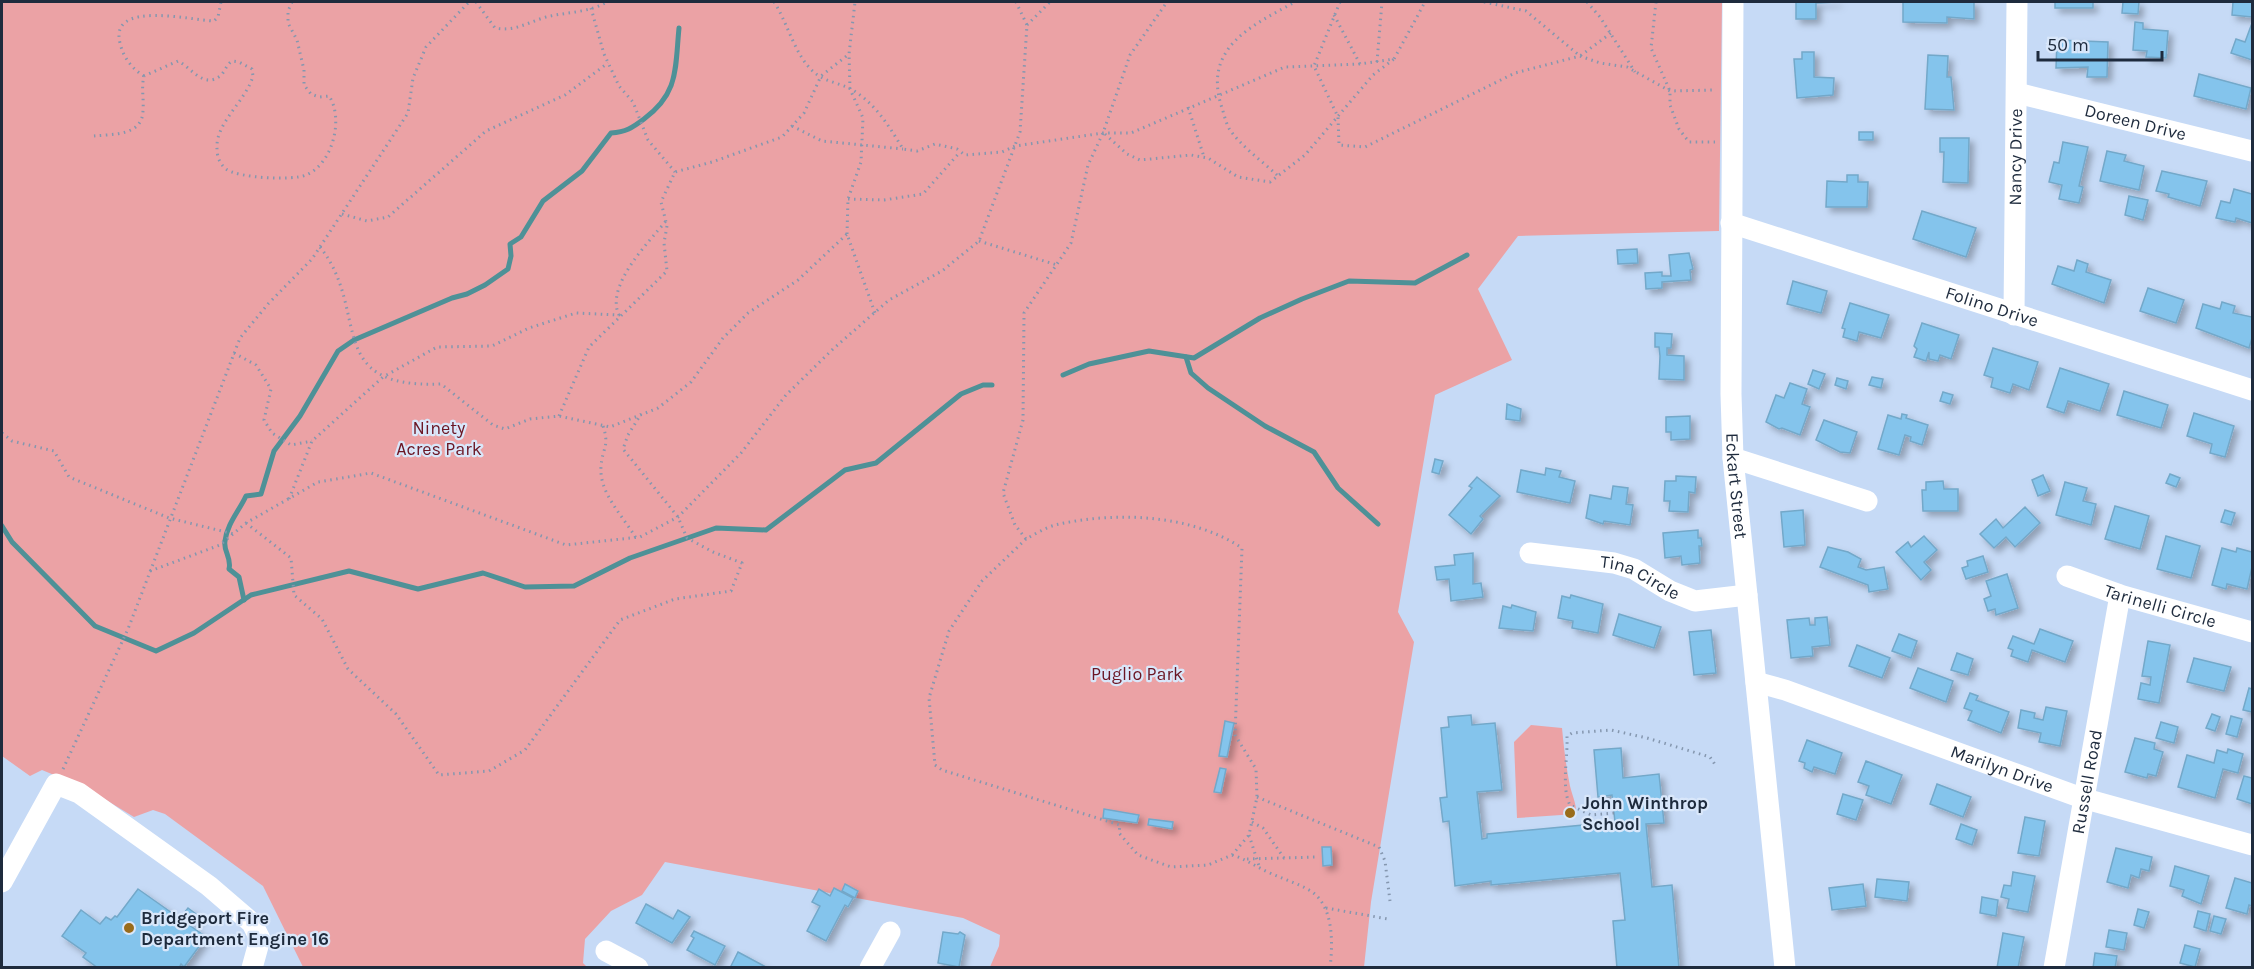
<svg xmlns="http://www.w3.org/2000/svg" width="2254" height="969" font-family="Karla,sans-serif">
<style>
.green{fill:#eba2a5}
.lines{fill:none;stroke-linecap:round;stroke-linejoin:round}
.stream{stroke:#4e9197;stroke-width:5}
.building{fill:#84c4ec;stroke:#73a8c9;stroke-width:1.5;filter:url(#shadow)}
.path{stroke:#8597af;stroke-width:3;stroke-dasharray:1.5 4.5;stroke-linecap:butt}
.minor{stroke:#fff;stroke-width:21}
.poi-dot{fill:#996c1b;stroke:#d9e7fa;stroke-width:2}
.labels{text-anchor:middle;stroke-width:4.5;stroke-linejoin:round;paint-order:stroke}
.street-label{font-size:18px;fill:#1e2b3d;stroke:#d9e7fa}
.park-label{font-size:18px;fill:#6b1624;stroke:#d9e7fa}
.poi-label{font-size:18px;font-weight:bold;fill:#1e2b3d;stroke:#d9e7fa;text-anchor:start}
</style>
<defs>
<filter id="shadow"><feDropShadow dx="4.5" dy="4.5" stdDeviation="3" flood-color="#0004"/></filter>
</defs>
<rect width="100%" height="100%" fill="#c6daf6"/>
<g class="green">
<path d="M2 2H1722L1719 231 1518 236 1478 289 1512 360 1435 395 1398 612 1414 642 1371 902 1364 967H990L999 946 1000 935 963 918 665 862 642 895 611 911 585 939 583 963 587 967H303L263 886 165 814 153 810 134 817 88 789 42 770 30 776 2 756Z"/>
<path d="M1531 725 1562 728C1564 748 1566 767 1570 786 1572 795 1577 805 1576 814L1517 818 1514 742Z"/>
</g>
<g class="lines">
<g class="stream">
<path d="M1186 357 1191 373 1208 388 1265 426 1314 452 1338 488 1378 524"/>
<path d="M1063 375 1089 364 1149 351 1194 358 1260 318 1302 299 1349 281 1415 283 1467 255"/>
<path d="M2 526 12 542 95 626 156 651 194 633 251 595 349 571 418 589 483 573 525 587 574 586 630 558 716 528 766 530 845 470 876 463 961 394 983 385H992"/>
<path d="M244 600 239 577 229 569C232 558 223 551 225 541 227 524 239 511 246 496L261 494 274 451 300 416 338 351 354 340 452 298 467 294 485 285 508 269 511 256 510 244 521 237 543 201 582 171 611 133C626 132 632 128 644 119 679 93 675 69 679 28"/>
</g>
</g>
<g class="building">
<path d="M1796 2H1838L1816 3V19H1796Z"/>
<path d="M1903 2H1974V19L1947 17V23L1903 22Z"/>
<rect x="2055" y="2" width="38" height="6"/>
<path d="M2123 2H2139L2138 14 2122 13Z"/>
<path d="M2233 2H2252V17L2232 15Z"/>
<path d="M2135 22 2143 23V29L2168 31 2166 58 2146 57 2147 51 2133 50Z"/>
<path d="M2252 23V60L2231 53 2236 39 2245 42Z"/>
<path d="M2057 40 2108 42 2107 77H2087L2088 67 2056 68Z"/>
<path d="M1802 52H1814V77L1834 78 1833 95 1797 98 1794 59H1802Z"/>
<path d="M1928 55 1948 56 1947 77H1951L1954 110 1925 109Z"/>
<path d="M2199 74 2251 88 2246 109 2194 96Z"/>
<rect x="1859" y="132" width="14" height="8"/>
<path d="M1940 138H1969L1968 183 1943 182 1944 152H1940Z"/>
<path d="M2063 142 2088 147 2079 186 2083 187 2079 203 2059 199 2062 185 2049 182 2054 162 2059 163Z"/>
<path d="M2107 151 2126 155 2124 161 2144 166 2139 190 2100 181Z"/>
<path d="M2162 171 2207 181 2200 206 2168 197 2169 194 2156 191Z"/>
<path d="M1847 175H1858V182H1868L1867 207H1826L1827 181 1847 182Z"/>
<path d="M2234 189 2252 194V223L2236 218 2235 222 2216 218 2221 201 2230 203Z"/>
<path d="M2129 196 2148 200 2143 220 2125 215Z"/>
<path d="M1922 211 1976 228 1966 257 1913 239Z"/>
<path d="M1637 249 1638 263 1618 264 1617 250Z"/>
<path d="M1689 253 1693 269 1690 270 1691 280 1662 282V288L1646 289 1645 273 1662 272V276H1671L1669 255Z"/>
<path d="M2077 260 2088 264 2086 272 2111 280 2104 303 2052 284 2058 266 2074 271Z"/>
<path d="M1793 281 1827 291 1821 313 1787 304Z"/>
<path d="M2148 288 2184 300 2176 323 2140 311Z"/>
<path d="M2222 302 2235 306 2233 313 2252 317V338L2249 348 2196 328 2203 304 2220 309Z"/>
<path d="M1850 303 1889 315 1881 338 1859 332 1857 341 1843 337 1845 329 1842 328Z"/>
<path d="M1922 323 1959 335 1951 359 1940 355 1938 361 1929 359V352L1926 361 1914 357 1917 349 1914 346Z"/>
<path d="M1655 333 1672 334 1671 348H1667V355L1684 356V380L1659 379 1660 356 1659 347H1655Z"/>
<path d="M1993 348 2038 362 2029 390 2013 384 2010 393 1991 387 1993 378 1984 375Z"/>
<path d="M2060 368 2109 384 2100 411 2068 401 2064 413 2047 407Z"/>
<path d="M1813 370 1825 374 1819 389 1808 384Z"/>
<path d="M1872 377 1883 379 1881 388 1869 385Z"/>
<path d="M1837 378 1848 381 1846 389 1835 385Z"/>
<path d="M1790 383 1807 389 1802 404 1810 407 1800 435 1782 428 1779 429 1766 422 1776 395 1784 398Z"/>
<path d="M2124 391 2168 405 2161 428 2117 415Z"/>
<path d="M1943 392 1953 395 1950 404 1940 401Z"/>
<path d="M1507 404 1521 409 1520 421 1506 419Z"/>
<path d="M2194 413 2234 426 2225 457 2210 453 2212 444 2187 436Z"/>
<path d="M1902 414 1907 415 1906 418 1928 425 1922 445 1910 441 1911 437 1905 435 1899 455 1878 449 1888 415 1901 419Z"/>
<path d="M1690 416V439L1671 440V432H1666V417Z"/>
<path d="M1824 420 1857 432 1850 453 1840 452 1816 440Z"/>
<path d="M1435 459 1443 461 1439 474 1432 472Z"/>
<path d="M1546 468 1561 471 1559 477 1575 481 1570 503 1517 492 1521 470 1545 475Z"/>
<path d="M2170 474 2180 478 2176 487 2166 483Z"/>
<path d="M2043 475 2050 491 2038 496 2032 480Z"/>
<path d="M1676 476 1696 477 1695 493 1689 492 1688 512 1669 511 1670 501H1664L1665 481H1676Z"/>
<path d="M1477 477 1500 496 1480 516 1483 519 1471 534 1449 515 1472 488 1469 486Z"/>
<path d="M1943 481 1944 489H1958V511H1923L1922 490H1926V482Z"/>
<path d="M2065 482 2087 488 2083 501 2096 504 2091 525 2056 515Z"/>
<path d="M1613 486 1628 488 1626 504 1633 505 1630 525 1604 521 1603 524 1586 518 1590 495 1611 499Z"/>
<path d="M2115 506 2149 516 2140 549 2105 539Z"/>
<path d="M2025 507 2040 523 2015 547 2006 537 1994 548 1980 534 1996 519 2003 528Z"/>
<path d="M1803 510 1805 545 1784 547 1781 512Z"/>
<path d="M2225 510 2235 513 2231 525 2221 522Z"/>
<path d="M1698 530V538H1701L1702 546H1699L1700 563 1682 565 1681 556 1665 558 1663 533Z"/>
<path d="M1924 536 1937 550 1924 562 1931 570 1921 580 1896 552 1908 542 1911 547Z"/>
<path d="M2166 536 2200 546 2191 578 2157 569Z"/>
<path d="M1828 547 1848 552 1861 559 1858 567 1866 570 1884 567 1888 589 1869 592 1868 585 1820 567Z"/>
<path d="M2222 548 2236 552 2237 548 2252 552V567L2247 589 2227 584 2226 589 2212 585Z"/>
<path d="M1473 553V584L1481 583 1483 597 1451 601 1449 579 1437 580 1435 567 1455 565 1454 555Z"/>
<path d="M1983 556 1988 572 1966 579 1962 568 1968 566 1967 561Z"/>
<path d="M2007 574 2018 608 1996 615 1995 609 1988 611 1984 599 1991 596 1986 581Z"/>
<path d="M1571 595 1603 604 1598 633 1572 628 1573 621 1558 618 1562 596 1570 598Z"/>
<path d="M1512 605 1536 612 1533 631 1499 628 1503 606 1511 608Z"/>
<path d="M1619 614 1661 627 1654 648 1613 635Z"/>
<path d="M1827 617 1830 645 1812 647 1813 656 1791 658 1787 620 1809 618 1810 625H1815V618Z"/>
<path d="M2040 629 2073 641 2065 662 2032 650 2028 662 2011 656 2013 650 2008 648 2013 636 2034 644Z"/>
<path d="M1711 630 1716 673 1694 675 1689 632Z"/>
<path d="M1899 634 1917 641 1911 658 1892 651Z"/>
<path d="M2148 641 2170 645 2159 703 2138 699 2141 683 2150 685 2151 677 2142 676Z"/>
<path d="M1857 645 1890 658 1882 678 1849 666Z"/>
<path d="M1957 653 1973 659 1968 675 1951 670Z"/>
<path d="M2194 658 2231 667 2224 691 2187 682Z"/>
<path d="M1918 668 1953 681 1946 702 1910 688Z"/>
<path d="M2249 688 2252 689V712L2243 710Z"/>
<path d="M1970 693 1978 696 1976 700 2009 712 2001 733 1968 720 1972 711 1964 708Z"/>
<path d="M2046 707 2067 711 2060 746 2039 742 2041 733 2018 728 2021 710 2035 713 2034 718 2043 720Z"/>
<path d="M2212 714 2220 717 2215 731 2206 728Z"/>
<path d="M1471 715 1472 725 1495 723 1502 790 1477 792 1482 839 1487 838V834L1615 822 1612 795 1598 797 1594 750 1621 748 1623 778 1659 774 1664 823 1646 824 1652 887 1672 885 1679 968H1617L1613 921 1625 920 1620 873 1491 885V881L1455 886 1449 821 1443 822 1440 798 1447 797 1441 728 1449 727 1448 717Z"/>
<path d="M2231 716 2242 719 2237 737 2226 734Z"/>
<path d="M1225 721 1234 723 1227 757 1219 756Z"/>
<path d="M2161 722 2178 727 2174 743 2156 738Z"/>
<path d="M2135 738 2155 743 2154 749 2163 752 2156 776 2148 774 2147 778 2125 772Z"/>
<path d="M1807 740 1842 753 1835 774 1814 767 1812 772 1804 768 1805 763 1799 761Z"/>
<path d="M2228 749 2243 754 2238 773 2223 769 2215 798 2178 787 2187 755 2214 763 2217 750 2227 753Z"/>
<path d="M1866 761 1902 775 1891 804 1866 795 1869 786 1858 782Z"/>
<path d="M1220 768 1226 769 1221 793 1214 792Z"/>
<path d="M2244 776 2252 778V804L2237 799Z"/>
<path d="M1937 784 1971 797 1963 817 1930 804Z"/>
<path d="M1843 794 1863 800 1856 820 1837 814Z"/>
<path d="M1104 809 1139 815 1137 823 1103 818Z"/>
<path d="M2025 817 2045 821 2039 856 2018 853Z"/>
<path d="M1149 819 1173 822 1172 829 1148 825Z"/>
<path d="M1961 824 1977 830 1972 845 1956 839Z"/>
<path d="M1322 847H1331L1332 865 1323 866Z"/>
<path d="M2116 848 2152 857 2149 871 2141 869 2139 878 2131 875 2128 888 2107 882Z"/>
<path d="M2175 866 2209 876 2201 904 2182 896 2184 890 2170 886Z"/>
<path d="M2013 872 2035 876 2028 912 2007 908 2009 899 2001 897 2004 885 2011 886Z"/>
<path d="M2235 878 2252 883V906L2249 905 2247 914 2226 908Z"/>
<path d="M1877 879 1909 882 1907 901 1875 897Z"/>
<path d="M845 884 858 891 855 898 842 891Z"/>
<path d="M1863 884 1866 906 1832 910 1829 888Z"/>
<path d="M834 888 853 898 848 907 845 905 826 941 807 931 820 906 812 902 819 889 830 896Z"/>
<path d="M138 889 206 937 184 967 181 964 179 968H98L83 957 86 953 62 936 81 910 100 924 106 917 111 920 115 916 117 917Z"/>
<path d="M1982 897 1998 900 1996 916 1980 913Z"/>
<path d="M646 904 673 919 678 910 690 917 672 943 636 923Z"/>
<path d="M188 908 200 917 196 922 184 913Z"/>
<path d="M2138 909 2149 912 2144 928 2134 925Z"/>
<path d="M2198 911 2210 914 2206 931 2194 927Z"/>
<path d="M2214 916 2226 919 2221 934 2210 931Z"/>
<path d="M2109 930 2127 933 2124 950 2106 947Z"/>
<path d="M694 931 725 946 715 965 687 950 694 938 691 936Z"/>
<path d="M943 932 958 934 960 932 965 935 959 967 938 963Z"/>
<path d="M2003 933 2024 937 2018 968H1997Z"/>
<path d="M2185 945 2200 949 2195 967 2180 963Z"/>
<path d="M738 952 766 967V968H730Z"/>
<path d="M2095 953 2117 956 2115 968H2093Z"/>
</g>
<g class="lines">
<g class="path">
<path d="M476 2 495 28C514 32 529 22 546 17 566 12 588 13 607 2"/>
<path d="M774 2C788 23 795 57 815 73 824 81 838 83 849 88 874 101 889 126 903 149L917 151 935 144 957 149 965 155 1002 152 1015 146 1103 133H1131L1285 67 1360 64 1394 59 1425 2"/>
<path d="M1340 2 1314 66 1338 117 1339 145 1365 147 1515 73 1580 56 1600 63 1627 67 1670 91 1716 90"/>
<path d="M1484 2 1526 11 1580 56 1611 33"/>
<path d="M1587 2 1600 17 1635 72"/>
<path d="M1656 2 1651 48 1670 91V105L1679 129 1689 142H1715"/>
<path d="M591 8 604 54 619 86 633 102 648 140 675 172"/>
<path d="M1334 15 1360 64"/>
<path d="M1027 25 1050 2"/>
<path d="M1377 62 1382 2"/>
<path d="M144 76C132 69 123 57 120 43 109 0 190 20 214 21L218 17 221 2"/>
<path d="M1188 107 1204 157"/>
<path d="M792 126 822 141 903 149"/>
<path d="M1105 134 1127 154 1140 160 1191 155 1208 158 1238 177 1270 182 1305 155 1373 75 1394 59"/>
<path d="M94 136C113 134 143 136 143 110 144 98 141 88 144 76L178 61C191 67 203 89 220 76 225 72 226 65 232 61L239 62 252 69 253 76C246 101 215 123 217 149 217 157 220 164 226 169 238 178 292 181 306 175 333 164 344 118 329 96L319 97 311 94 304 85V70L297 40 288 23V11L292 2"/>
<path d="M1277 175C1262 161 1241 146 1230 130 1226 124 1224 114 1222 108 1202 48 1251 26 1295 2"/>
<path d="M848 199 884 200 923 194 960 152"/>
<path d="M342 214 367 221 388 217 486 131 565 95 608 63"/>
<path d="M847 234 848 199 861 162 863 118 850 89 849 54 855 2"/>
<path d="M979 241 1057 265"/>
<path d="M320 247C371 311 322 389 441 384L493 425 505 429 530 419 559 416 610 427 658 408 691 382 723 338 748 313 798 280 847 234 875 313"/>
<path d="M234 353 256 365 271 389 264 420 272 433 291 445 312 441"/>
<path d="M559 416 589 347 667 271 664 243 667 226 661 202 675 172 712 162 782 137 804 113 821 76 849 54"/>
<path d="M603 426C610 447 602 448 601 467 599 493 623 516 636 538"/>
<path d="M2 433 12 441 54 451 69 477 169 518 234 534"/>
<path d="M289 499 312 441 383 377 437 347 492 346 529 328 576 313 619 315C605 286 648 243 666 221"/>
<path d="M246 523 291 558 294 595 322 619 348 669 396 714 439 775 489 771 525 750 620 620 675 599 731 591 742 563 713 552 687 538 678 517 623 449 628 435 641 414"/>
<path d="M1026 539 982 581 949 631 929 698 935 765 942 770 1120 825 1119 833 1138 855 1171 867 1208 865 1232 855 1249 835 1257 797 1256 769 1235 735 1242 548C1191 514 1115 511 1055 525 1045 528 1035 534 1026 539L1015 525 1003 493 1023 420 1024 313 1071 243 1088 165 1103 133 1130 55 1167 2"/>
<path d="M150 571 220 545 246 523 318 482 371 473 566 545 640 537 678 517 741 453 786 395 833 349 889 300 942 271 979 241 1020 132 1027 25 1016 2"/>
<path d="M63 769 128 629 240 338 268 304 312 259 408 113 413 78 426 47 469 2"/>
<path d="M1257 797 1379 847 1385 861 1390 901"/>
<path d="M1614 813 1591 815 1570 805C1561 788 1568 757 1567 736L1572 733 1611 730 1647 738 1710 757 1716 766"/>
<path d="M1252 822 1263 828 1284 858"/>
<path d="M1249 835 1260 869"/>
<path d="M1232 855C1246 859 1256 867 1270 873 1283 879 1297 883 1309 890 1334 904 1333 943 1330 968"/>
<path d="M1247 859 1317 857"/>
<path d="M1326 908 1388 919"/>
</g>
<g class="minor">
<path id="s1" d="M1733 2 1731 394 1733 458 1785 968"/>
<path id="s2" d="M2017 93 2252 151"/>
<path id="s3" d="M1731 223 2252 390"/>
<path id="s4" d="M2014 315 2017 2"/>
<path d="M1733 458 1867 501"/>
<path id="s5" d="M1530 553 1614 563 1634 569 1670 591 1695 601 1747 595"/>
<path id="s6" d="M2067 576 2120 595 2252 632"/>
<path id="s7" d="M1756 682 1785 690 2082 798 2252 845"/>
<path d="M2 882 56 784 79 793 209 886 252 923 260 939 252 968"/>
<path d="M606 951 638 968"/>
<path d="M870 968 890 932"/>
<path id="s8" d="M2054 968 2120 595"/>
</g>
</g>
<g class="poi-dot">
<circle cx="1570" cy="813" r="6"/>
<circle cx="129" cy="928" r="6"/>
</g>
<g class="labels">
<g class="street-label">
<text dy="6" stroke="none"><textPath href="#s2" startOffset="122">Doreen Drive</textPath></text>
<text dy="6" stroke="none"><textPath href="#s4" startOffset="158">Nancy Drive</textPath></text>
<text dy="6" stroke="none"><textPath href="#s3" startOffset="274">Folino Drive</textPath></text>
<text dy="6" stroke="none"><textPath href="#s1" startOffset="484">Eckart Street</textPath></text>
<text dy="6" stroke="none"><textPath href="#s5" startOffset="114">Tina Circle</textPath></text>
<text dy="6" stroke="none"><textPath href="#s6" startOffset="98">Tarinelli Circle</textPath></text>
<text dy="6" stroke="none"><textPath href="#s7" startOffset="261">Marilyn Drive</textPath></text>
<text dy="6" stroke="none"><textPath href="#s8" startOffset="189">Russell Road</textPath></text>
</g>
<g class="park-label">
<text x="439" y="434">Ninety<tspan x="439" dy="21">Acres Park</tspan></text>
<text x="1137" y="680">Puglio Park</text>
</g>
<g class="poi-label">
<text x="1582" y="809">John Winthrop<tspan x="1582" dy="21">School</tspan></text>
<text x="141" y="924">Bridgeport Fire<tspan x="141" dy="21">Department Engine 16</tspan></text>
</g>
</g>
<rect width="2254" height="969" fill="none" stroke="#1e2b3d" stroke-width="6"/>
<path d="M2038 51v9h124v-9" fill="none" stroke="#1e2b3d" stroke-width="3"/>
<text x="2047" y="51" font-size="18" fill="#1e2b3d" stroke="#d9e7fa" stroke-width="4.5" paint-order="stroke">50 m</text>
</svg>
